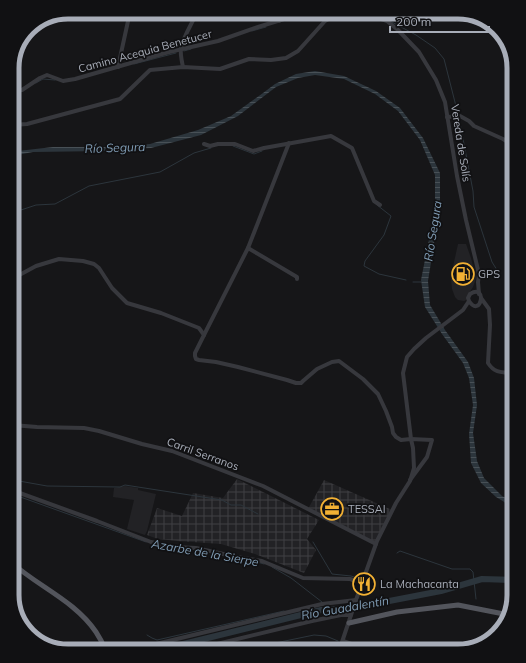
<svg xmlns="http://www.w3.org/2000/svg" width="526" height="663" font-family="Mulish,sans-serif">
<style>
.built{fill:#222225}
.industrial{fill:url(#industrial-grid)}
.water{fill:url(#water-rules)}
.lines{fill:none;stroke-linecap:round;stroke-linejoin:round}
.stream{stroke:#2c353c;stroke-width:1}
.river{stroke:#2c353c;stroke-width:6}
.minor{stroke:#37383d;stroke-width:4}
.major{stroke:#53555c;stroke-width:5}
.labels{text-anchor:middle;stroke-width:3.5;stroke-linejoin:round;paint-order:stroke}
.street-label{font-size:11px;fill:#a8adb8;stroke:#111113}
.poi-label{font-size:11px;fill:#a8adb8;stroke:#111113;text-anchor:start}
.water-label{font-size:12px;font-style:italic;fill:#7f9bb3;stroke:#111113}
.rim{fill:none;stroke:#a8adb8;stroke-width:5}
</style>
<defs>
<pattern id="industrial-grid" width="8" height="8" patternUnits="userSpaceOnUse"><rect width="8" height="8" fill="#222225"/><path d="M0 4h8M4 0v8" fill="none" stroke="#3f3f43"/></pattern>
<pattern id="water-rules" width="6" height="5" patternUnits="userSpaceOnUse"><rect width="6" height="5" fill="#2c353c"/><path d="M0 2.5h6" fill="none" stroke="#485056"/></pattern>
</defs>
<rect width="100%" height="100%" fill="#161618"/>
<g class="built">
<path d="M458 244H466L471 258 476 278 473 287 467 296 466 300 464 301 458 300 455 297 452 289 451 278 452 271Z"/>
<path d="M125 486 138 488V490L156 494 147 531 145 535 127 529 134 500 113 497 114 488Z"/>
</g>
<g class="industrial">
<path d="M237 479 319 520 307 539 316 550 304 573 255 554 221 544 178 541 158 539 147 535 157 508 182 516 193 493 223 498Z"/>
<path d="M324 480 392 510 376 544 308 509Z"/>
</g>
<path class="water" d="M315 71 344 76 376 91 400 108 423 138 440 173V206L428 281 430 305 445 330 468 362 474 378 477 405 473 433 477 461 484 478 502 496 514 502V508L496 497 481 483 471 463 469 434 473 405 469 378 463 363 442 334 425 307 421 280 435 209V175L420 140 398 111 375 94 344 79 315 75 298 78 276 87 238 116 201 135 151 148 104 151 33 152 12 156V153L18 151 53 147H118L150 144 198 130 231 116 263 93 275 84 296 74Z"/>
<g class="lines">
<g class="stream">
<path d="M377 15 385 18"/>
<path d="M388 20 416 35 435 48 444 59 458 114"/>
<path d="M252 31 266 27"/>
<path d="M184 51 191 49"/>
<path d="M134 64 176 53"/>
<path d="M36 83 43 79 55 80"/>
<path d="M12 93 21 92"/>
<path d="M459 118 473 191 474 207 492 262 497 270"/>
<path d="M233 146 254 154 262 151"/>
<path d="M377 205 391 216 384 235 365 261 364 266 379 274 406 280"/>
<path d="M12 213 36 205 55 204 89 186 160 172 194 153 211 148"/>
<path d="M413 282H421"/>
<path d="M12 483 19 481 47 486 120 487 125 485 222 500 231 505H241L258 514"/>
<path d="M12 494 146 542"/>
<path d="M313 542 332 574 351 576 357 578"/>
<path d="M151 544 161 546"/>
<path d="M397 553 400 551 452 569H470L473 572 476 599"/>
<path d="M257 562 264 564"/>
<path d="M272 567 291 578 322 602"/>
<path d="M147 635 152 638 157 640 284 611"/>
<path d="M350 646 364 651"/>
<path d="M93 651 100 646"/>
<path d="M244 651 251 648 314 635 326 636 338 641"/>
</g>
<path class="river" d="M155 651 321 610 353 608 441 591 482 579 514 580"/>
<g class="minor">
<path d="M370 12 376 17 387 21 398 30 419 52 436 80 445 102 457 176 466 220 479 274 478 282 479 294"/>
<path d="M376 12 389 17 391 12"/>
<path d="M279 21V12"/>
<path d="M118 67 130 12"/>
<path d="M183 67C182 62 180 54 181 48 184 35 192 24 197 12"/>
<path d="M12 89 22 90 40 78 47 75 63 81 75 79 169 52 218 41 258 27 307 12"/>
<path d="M447 117 460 116 469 121 474 126 503 139 514 146"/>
<path d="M12 125 27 124 120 99 150 70 183 67 220 69 249 59 271 60 286 58 298 51 325 21 334 16 361 12"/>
<path d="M204 144 210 146 218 144H235L253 151 264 148 331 136 352 148 374 201 380 205"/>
<path d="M248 248 289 143"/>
<path d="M12 279 36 266 59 259 83 261 94 264 99 268 112 288 127 303 161 313 199 328 204 335 195 353V356L196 359 199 360 216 362 238 367 287 380 296 383H301L303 381 317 369 332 362 339 361 363 379 378 394 386 411 392 427 393 433 396 437 401 440 411 439 432 440 427 457 410 480"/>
<path d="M481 298 489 309 490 325 488 363C495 374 503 372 514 373"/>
<path d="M204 335 248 248 297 277V279"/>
<path d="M12 425 37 427 84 428 99 431 142 444 172 451 263 486 376 544"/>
<path d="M12 491 17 492 97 521 151 542 174 547 196 548 237 557 262 561 303 578 350 579 362 583"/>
<path d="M343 641 371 651"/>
<path d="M127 651 322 604 356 600"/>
<path d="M188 651 312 621 341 615H351"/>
<path d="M339 651 356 600 377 541 396 503 410 481 414 468 413 448 411 439 403 373 407 357 414 349 426 338 463 310 469 301 468 298 470 294C488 283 481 319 469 301"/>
</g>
<g class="major">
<path d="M12 563C39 587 75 601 96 632 100 638 103 644 106 651"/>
<path d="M349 623 397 612 458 605 509 615"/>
</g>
</g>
<defs>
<g id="fuel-ring" transform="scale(1.15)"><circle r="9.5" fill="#111113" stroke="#f2b134" stroke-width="1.5"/><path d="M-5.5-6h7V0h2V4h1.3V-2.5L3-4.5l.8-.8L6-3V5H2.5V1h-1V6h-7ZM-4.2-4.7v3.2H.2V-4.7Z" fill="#f2b134"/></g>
<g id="office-ring" transform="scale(1.15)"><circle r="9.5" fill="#111113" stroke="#f2b134" stroke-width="1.5"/><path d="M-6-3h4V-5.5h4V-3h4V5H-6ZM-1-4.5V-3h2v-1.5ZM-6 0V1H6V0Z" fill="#f2b134"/></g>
<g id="restaurant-ring" transform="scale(1.15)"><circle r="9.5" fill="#111113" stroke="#f2b134" stroke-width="1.5"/><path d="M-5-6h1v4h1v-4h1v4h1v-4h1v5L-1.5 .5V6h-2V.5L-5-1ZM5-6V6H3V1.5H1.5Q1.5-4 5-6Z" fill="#f2b134"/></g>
</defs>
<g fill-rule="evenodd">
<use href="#fuel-ring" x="463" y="274"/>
<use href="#office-ring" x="332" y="509"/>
<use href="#restaurant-ring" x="364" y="584"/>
</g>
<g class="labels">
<g class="street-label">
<text transform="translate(145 51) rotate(-15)" y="4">Camino Acequia Benetucer</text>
<text transform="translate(461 143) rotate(81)" y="4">Vereda de Solís</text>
<text transform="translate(203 454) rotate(20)" y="4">Carril Serranos</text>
</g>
<g class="poi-label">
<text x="478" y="278">GPS</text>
<text x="348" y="513">TESSAI</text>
<text x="380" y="588">La Machacanta</text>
</g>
<g class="water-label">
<text transform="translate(115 148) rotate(-2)" y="4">Río Segura</text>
<text transform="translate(433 231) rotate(-81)" y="4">Río Segura</text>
<text transform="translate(205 553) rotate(10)" y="4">Azarbe de la Sierpe</text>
<text transform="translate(345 608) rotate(-10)" y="4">Río Guadalentín</text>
</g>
</g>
<path d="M0 0H526V663H0ZM68 19H458A49 49 0 0 1 507 68V595A49 49 0 0 1 458 644H68A49 49 0 0 1 19 595V68A49 49 0 0 1 68 19Z" fill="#111113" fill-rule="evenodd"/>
<path class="rim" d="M68 19H458A49 49 0 0 1 507 68V595A49 49 0 0 1 458 644H68A49 49 0 0 1 19 595V68A49 49 0 0 1 68 19Z"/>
<path d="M390 26v6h99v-6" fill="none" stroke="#a8adb8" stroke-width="2"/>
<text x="396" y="26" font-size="12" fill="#a8adb8" stroke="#111113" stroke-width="3" paint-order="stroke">200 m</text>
</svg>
